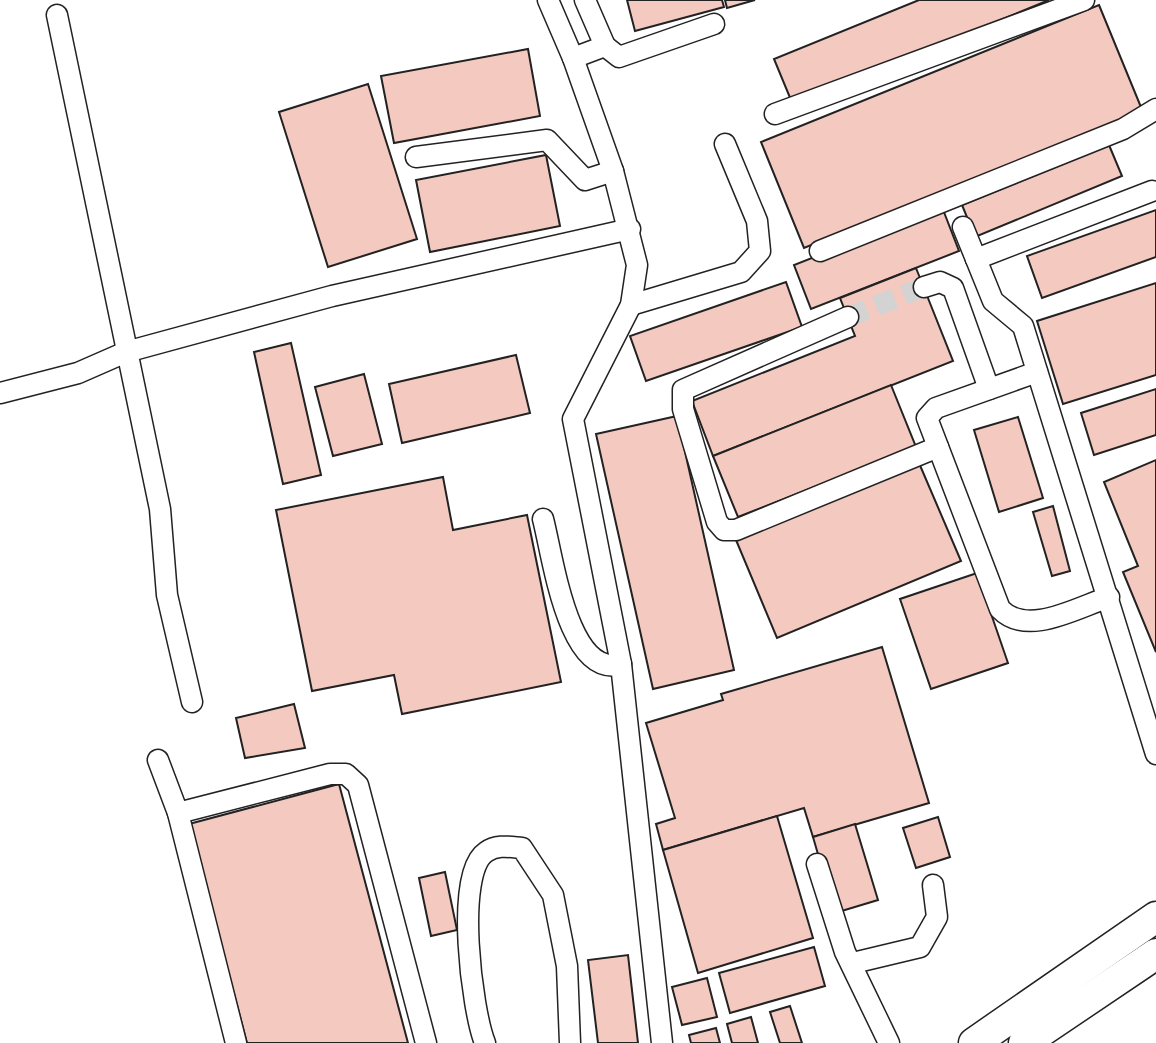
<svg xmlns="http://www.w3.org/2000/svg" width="1156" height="1043" font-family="'Fira Sans Condensed',sans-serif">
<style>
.building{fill:#f3c9c0;stroke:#222;stroke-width:2}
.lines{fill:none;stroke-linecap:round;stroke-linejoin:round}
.minor-tunnel{stroke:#d3d3d3;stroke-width:20;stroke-dasharray:20 10;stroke-linecap:butt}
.minor-casing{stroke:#222;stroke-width:23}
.highway-casing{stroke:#222;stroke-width:33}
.minor{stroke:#fff;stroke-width:20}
.highway{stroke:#fff;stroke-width:30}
</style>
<rect width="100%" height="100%" fill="#fff"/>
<g class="building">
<path d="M627 0H722L724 7 635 31Z"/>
<path d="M725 0H755L727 8Z"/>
<path d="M919 0H1049L793 105 774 59Z"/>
<path d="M1099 5 1143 112 804 248 761 142Z"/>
<path d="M528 49 540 116 394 143 381 76Z"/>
<path d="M368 84 417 239 328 267 279 112Z"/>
<path d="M1109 145 1122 176 975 237 962 205Z"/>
<path d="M546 155 560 226 430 252 416 180Z"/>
<path d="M942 207 959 251 811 309 794 265Z"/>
<path d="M1156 210V257L1042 298 1027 256Z"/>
<path d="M916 268 953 361 713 456 692 401 855 336 840 298Z"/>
<path d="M786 282 802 327 646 381 630 336Z"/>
<path d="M1156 283V375L1063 404 1037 321Z"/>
<path d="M291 343 321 475 283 484 254 352Z"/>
<path d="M516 355 530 413 402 443 389 384Z"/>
<path d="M364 374 382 444 333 456 315 387Z"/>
<path d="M891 385 916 447 738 517 713 456Z"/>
<path d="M1156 389V435L1094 455 1081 413Z"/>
<path d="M677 416 734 670 653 689 596 434Z"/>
<path d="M1018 417 1043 498 999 512 974 430Z"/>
<path d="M1156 460V652L1123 572 1138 566 1104 482Z"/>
<path d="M919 463 961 561 777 638 736 540Z"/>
<path d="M443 477 453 530 527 515 561 682 402 714 394 675 312 691 276 510Z"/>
<path d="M1053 506 1070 571 1052 576 1033 512Z"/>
<path d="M977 573 1008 663 931 689 900 599Z"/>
<path d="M882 647 929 803 813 837 804 808 663 850 656 824 675 818 646 723 723 700 721 694Z"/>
<path d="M294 704 305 748 245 758 236 718Z"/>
<path d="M339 784 408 1043H247L189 824Z"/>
<path d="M777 816 813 938 698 973 663 850Z"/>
<path d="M938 817 950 857 916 868 903 828Z"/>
<path d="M855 824 878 900 835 913 813 837Z"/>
<path d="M445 872 457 930 431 936 419 878Z"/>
<path d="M814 947 825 986 730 1013 719 973Z"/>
<path d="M628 955 638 1043H598L588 960Z"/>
<path d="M707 978 717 1017 682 1025 672 987Z"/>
<path d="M790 1006 802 1043H780L770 1012Z"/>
<path d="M751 1017 758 1043H732L727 1024Z"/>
<path d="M716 1028 720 1043H691L689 1035Z"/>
</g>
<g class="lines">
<path class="minor-tunnel" d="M848 317 924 287"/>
<g class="minor-casing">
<g id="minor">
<path d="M548 0 573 58 613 171 637 265 631 305 573 419 621 664 662 1043"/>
<path d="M57 15 160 509 167 595 192 702"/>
<path d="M605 46 619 57 714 24"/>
<path d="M573 58 605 46 585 0"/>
<path d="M775 114 1084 0"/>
<path d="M416 157 547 140 585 180 613 171"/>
<path d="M1152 191 976 259 993 301 1023 326 1156 754"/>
<path d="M963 227 976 259"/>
<path d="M820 251 1123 129 1156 109"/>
<path d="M924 287 940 282 953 288 989 389"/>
<path d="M631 305 741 272 760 251 757 221 725 144"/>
<path d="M848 317 683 390V409L717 522 724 530H736L938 447"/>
<path d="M1037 372 936 408 927 418 1000 609C1027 637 1076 608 1109 597"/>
<path d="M0 393 78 373 126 352 332 296 630 229"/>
<path d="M543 519C553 557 568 679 621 664"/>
<path d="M158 760 178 813 236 1043"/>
<path d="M178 813 330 774H346L358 785 426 1043"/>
<path d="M817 864 845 952 889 1043"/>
<path d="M853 963 920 947 937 917 933 885"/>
<path d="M485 1043C472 1011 454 873 486 852 497 844 510 847 522 848L553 895 567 966 570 1043"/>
</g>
</g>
<g class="highway-casing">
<g id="highway">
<path d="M974 1043 1156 917"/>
<path d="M1024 1043 1156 954"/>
</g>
</g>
<use href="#minor" class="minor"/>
<use href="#highway" class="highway"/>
</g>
</svg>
